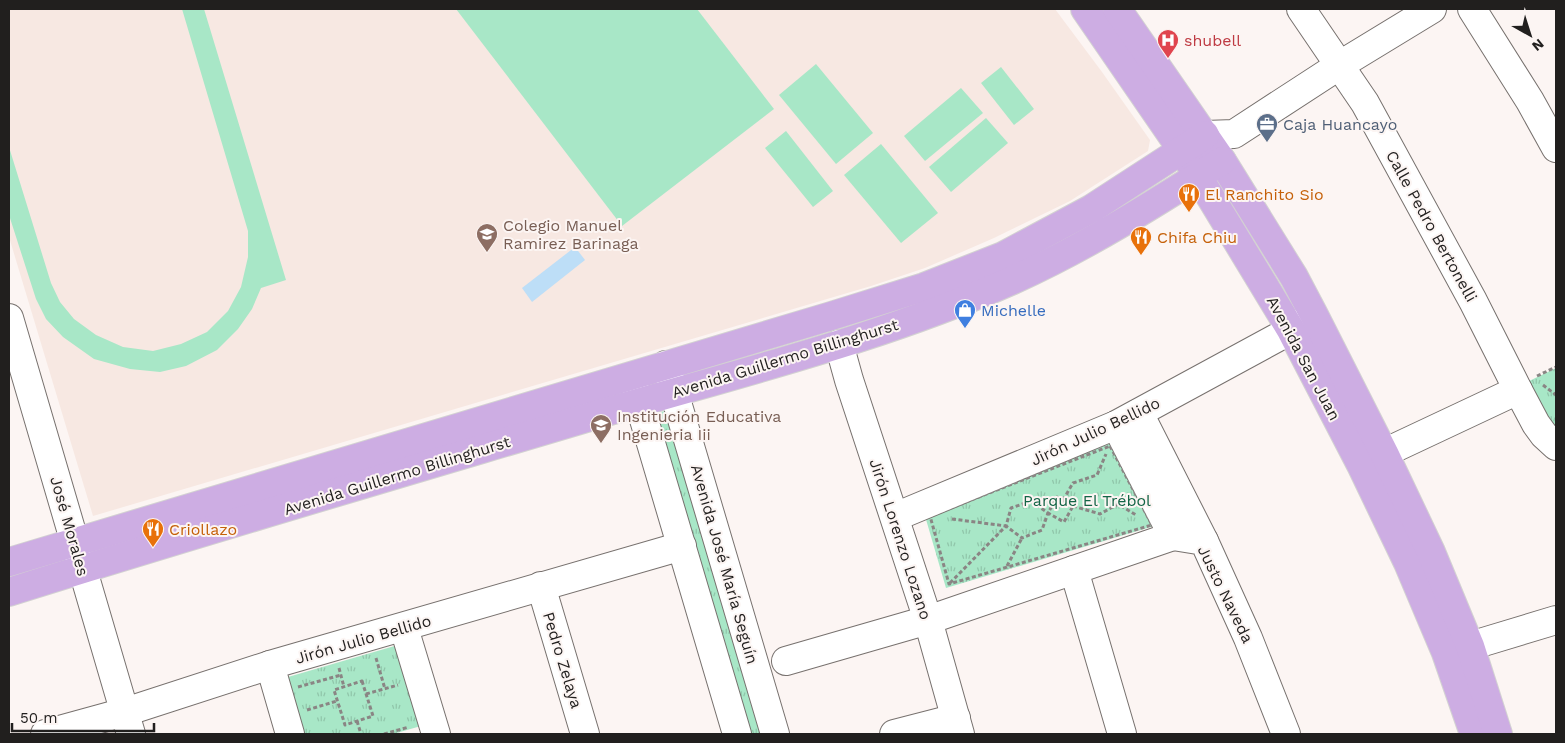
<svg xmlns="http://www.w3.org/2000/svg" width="1565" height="743" font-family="'Work Sans',sans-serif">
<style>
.built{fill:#f7e8e2}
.grass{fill:url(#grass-tufts)}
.garden{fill:#a8e7c7}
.water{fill:#bddef7}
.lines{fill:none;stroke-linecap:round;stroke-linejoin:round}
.minor-casing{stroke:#77716e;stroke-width:30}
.major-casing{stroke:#d3d2d2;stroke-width:30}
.path{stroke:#8a8584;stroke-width:3;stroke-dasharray:4 2.5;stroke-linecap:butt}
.minor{stroke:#fff;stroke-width:28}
.major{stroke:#cdade3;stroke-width:28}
.labels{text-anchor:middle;stroke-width:4;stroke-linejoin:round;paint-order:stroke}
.health-label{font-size:16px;fill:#be3a42;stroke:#fcf5f3;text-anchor:start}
.service-label{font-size:16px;fill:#4e5e75;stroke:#fcf5f3;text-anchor:start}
.food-label{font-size:16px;fill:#c56008;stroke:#fcf5f3;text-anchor:start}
.education-label{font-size:16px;fill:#785e54;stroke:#fcf5f3;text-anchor:start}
.street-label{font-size:16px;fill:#211f1e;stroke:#fcf5f3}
.shop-label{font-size:16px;fill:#366cbe;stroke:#fcf5f3;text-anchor:start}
.park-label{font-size:16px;fill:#136546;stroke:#fcf5f3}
</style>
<defs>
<pattern id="grass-tufts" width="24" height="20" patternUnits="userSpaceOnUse" patternTransform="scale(1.25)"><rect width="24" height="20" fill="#a8e7c7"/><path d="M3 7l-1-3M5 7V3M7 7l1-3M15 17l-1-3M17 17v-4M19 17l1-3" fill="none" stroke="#90c6aa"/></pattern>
</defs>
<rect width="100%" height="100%" fill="#fcf5f3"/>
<path class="built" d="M9 9H1055L1102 72 1150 140 1148 151 1070 201 994 238 925 268 871 286 93 516 9 237Z"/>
<g class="grass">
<path d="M1556 368V439L1525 383Z"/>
<path d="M665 411 760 734H745L652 414Z"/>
<path d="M1111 443 1154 526 946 588 925 516Z"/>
<path d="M398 645 421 726 393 734H304L288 677Z"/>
</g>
<g class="garden">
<path d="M182 9H204L286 280 261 288 252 309 238 329 217 350 186 366 160 372 130 369 94 359 63 337 46 319 36 299 9 215V147L51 283 60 302 74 319 96 335 123 347 153 351 181 344 207 332 228 311 241 287 248 257V231Z"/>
<path d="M456 9H697L774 109 622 226Z"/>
<path d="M816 64 873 133 836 164 779 95Z"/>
<path d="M1001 67 1034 109 1014 125 981 83Z"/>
<path d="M961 88 983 113 925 161 904 136Z"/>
<path d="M986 118 1008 143 951 192 929 167Z"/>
<path d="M786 131 833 191 813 207 765 148Z"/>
<path d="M881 144 938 213 901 243 844 175Z"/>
</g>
<path class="water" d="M575 247 585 260 532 302 522 288Z"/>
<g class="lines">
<g class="minor-casing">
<g id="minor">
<path d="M1301 9 1365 103 1473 301 1518 390 1536 424 1544 435 1556 446"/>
<path d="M1472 9 1530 101 1556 148"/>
<path d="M1205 135 1234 134 1340 65 1432 9"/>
<path d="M9 318 131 734"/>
<path d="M839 344 849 380 928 620 960 734"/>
<path d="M666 365 775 734"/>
<path d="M632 379 737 734"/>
<path d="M1139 413 1204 541"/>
<path d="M1116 425 1173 536 1204 541 1248 638 1286 734"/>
<path d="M1384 453 1518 390"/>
<path d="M895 517 1116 425 1291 330 1311 317"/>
<path d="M1074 570 1122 734"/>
<path d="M541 586 585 734"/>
<path d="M404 628 436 734"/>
<path d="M1470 646 1556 620"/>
<path d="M786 661 928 620 1173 536"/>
<path d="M270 665 290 734"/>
<path d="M45 734 125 712 270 665 682 546"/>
<path d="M894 734 956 718"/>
</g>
</g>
<g class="major-casing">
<g id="major">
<path d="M1085 9 1182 150 1291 330 1361 465 1408 563 1446 653 1474 734"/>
<path d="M1117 9 1222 161 1294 277 1314 315 1384 453 1431 552 1470 646 1498 734"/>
<path d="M9 562 831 316 924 287 1003 256 1091 209 1205 135"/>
<path d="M9 592C203 531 398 474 593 416 734 374 878 340 1013 280 1086 247 1154 204 1222 161"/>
</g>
</g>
<g class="path">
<path d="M1537 376 1556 367"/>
<path d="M1543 385 1556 395"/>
<path d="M1110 446 1152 525 949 584 930 516Z"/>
<path d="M1057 497 1073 506 1064 522 1048 513Z"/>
<path d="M1063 500 1073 483 1097 475 1106 454"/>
<path d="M1031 501 1048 513 1042 530 1022 538 1006 526 1011 508Z"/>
<path d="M1073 506 1100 514 1118 504 1136 515"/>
<path d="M952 519 1006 526"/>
<path d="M1007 566 1022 538"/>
<path d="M950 583 1006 526"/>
<path d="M376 658 385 689"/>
<path d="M339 668 344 687"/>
<path d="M362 681 373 716 345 725 334 690Z"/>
<path d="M298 687 341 675"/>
<path d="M366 694 398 685"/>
<path d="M307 710 337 701"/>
<path d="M357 721 361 734"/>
<path d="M384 734 409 727"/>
</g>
<use href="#minor" class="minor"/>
<use href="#major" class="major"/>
</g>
<defs>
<g id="hospital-pin" transform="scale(1.125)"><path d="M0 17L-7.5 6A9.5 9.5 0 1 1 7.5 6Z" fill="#e0444e" stroke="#fcf5f3"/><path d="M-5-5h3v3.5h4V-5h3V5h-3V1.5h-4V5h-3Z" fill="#fff"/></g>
<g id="office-pin" transform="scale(1.125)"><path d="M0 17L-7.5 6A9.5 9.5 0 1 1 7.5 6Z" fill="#5c6f8a" stroke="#fcf5f3"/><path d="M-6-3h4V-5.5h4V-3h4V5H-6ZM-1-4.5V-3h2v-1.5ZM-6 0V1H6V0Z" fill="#fff"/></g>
<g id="restaurant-pin" transform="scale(1.125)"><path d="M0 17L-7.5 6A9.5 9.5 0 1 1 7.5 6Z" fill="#e8710a" stroke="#fcf5f3"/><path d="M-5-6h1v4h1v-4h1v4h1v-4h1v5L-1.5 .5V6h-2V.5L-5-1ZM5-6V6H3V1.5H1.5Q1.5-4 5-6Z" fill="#fff"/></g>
<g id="school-pin" transform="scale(1.125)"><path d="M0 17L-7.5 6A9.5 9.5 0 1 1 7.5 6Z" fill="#8d6e63" stroke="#fcf5f3"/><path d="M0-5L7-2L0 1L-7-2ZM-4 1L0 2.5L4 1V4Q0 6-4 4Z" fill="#fff"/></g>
<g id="shop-pin" transform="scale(1.125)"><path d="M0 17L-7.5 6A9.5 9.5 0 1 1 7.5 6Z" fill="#3f7fe0" stroke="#fcf5f3"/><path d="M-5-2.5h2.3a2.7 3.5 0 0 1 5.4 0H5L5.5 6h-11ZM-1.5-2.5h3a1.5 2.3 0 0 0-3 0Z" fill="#fff"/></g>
</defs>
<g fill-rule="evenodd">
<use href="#hospital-pin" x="1168" y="40"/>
<use href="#office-pin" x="1267" y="124"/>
<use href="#restaurant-pin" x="1189" y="194"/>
<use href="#school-pin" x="487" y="234"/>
<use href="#restaurant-pin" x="1141" y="237"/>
<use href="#shop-pin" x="965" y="310"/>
<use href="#school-pin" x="601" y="425"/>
<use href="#restaurant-pin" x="153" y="529"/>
</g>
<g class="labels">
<g class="health-label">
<text x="1184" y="46">shubell</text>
</g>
<g class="service-label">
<text x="1283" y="130">Caja Huancayo</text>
</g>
<g class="food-label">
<text x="1205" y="200">El Ranchito Sio</text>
<text x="1157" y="243">Chifa Chiu</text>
<text x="169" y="535">Criollazo</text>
</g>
<g class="education-label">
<text x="503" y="231">Colegio Manuel<tspan x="503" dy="18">Ramirez Barinaga</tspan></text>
<text x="617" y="422">Institución Educativa<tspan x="617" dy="18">Ingenieria Iii</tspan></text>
</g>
<g class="street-label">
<text transform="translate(1432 226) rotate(61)" y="6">Calle Pedro Bertonelli</text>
<text transform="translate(785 358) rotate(-17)" y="6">Avenida Guillermo Billinghurst</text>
<text transform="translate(1304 358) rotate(62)" y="6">Avenida San Juan</text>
<text transform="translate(1095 431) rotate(-25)" y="6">Jirón Julio Bellido</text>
<text transform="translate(397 475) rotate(-17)" y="6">Avenida Guillermo Billinghurst</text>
<text transform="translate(70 526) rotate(74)" y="6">José Morales</text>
<text transform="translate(901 539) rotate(72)" y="6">Jirón Lorenzo Lozano</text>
<text transform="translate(725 564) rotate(74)" y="6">Avenida José María Seguín</text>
<text transform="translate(1226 594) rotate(64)" y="6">Justo Naveda</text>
<text transform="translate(363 639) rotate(-16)" y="6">Jirón Julio Bellido</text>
<text transform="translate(563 660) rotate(73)" y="6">Pedro Zelaya</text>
</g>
<g class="shop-label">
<text x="981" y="316">Michelle</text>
</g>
<g class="park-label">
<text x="1087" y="506">Parque El Trébol</text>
</g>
</g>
<rect width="1565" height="743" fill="none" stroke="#211f1e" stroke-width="20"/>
<g transform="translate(1530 35) rotate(141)" stroke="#fcf5f3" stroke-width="4" paint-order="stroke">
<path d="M0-4L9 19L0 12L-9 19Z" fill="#211f1e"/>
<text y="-8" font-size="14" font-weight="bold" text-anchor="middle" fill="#211f1e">N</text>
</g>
<path d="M12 723v8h142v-8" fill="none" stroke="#211f1e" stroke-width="2.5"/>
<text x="20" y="723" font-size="15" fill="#211f1e" stroke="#fcf5f3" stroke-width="4" paint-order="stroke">50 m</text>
</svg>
